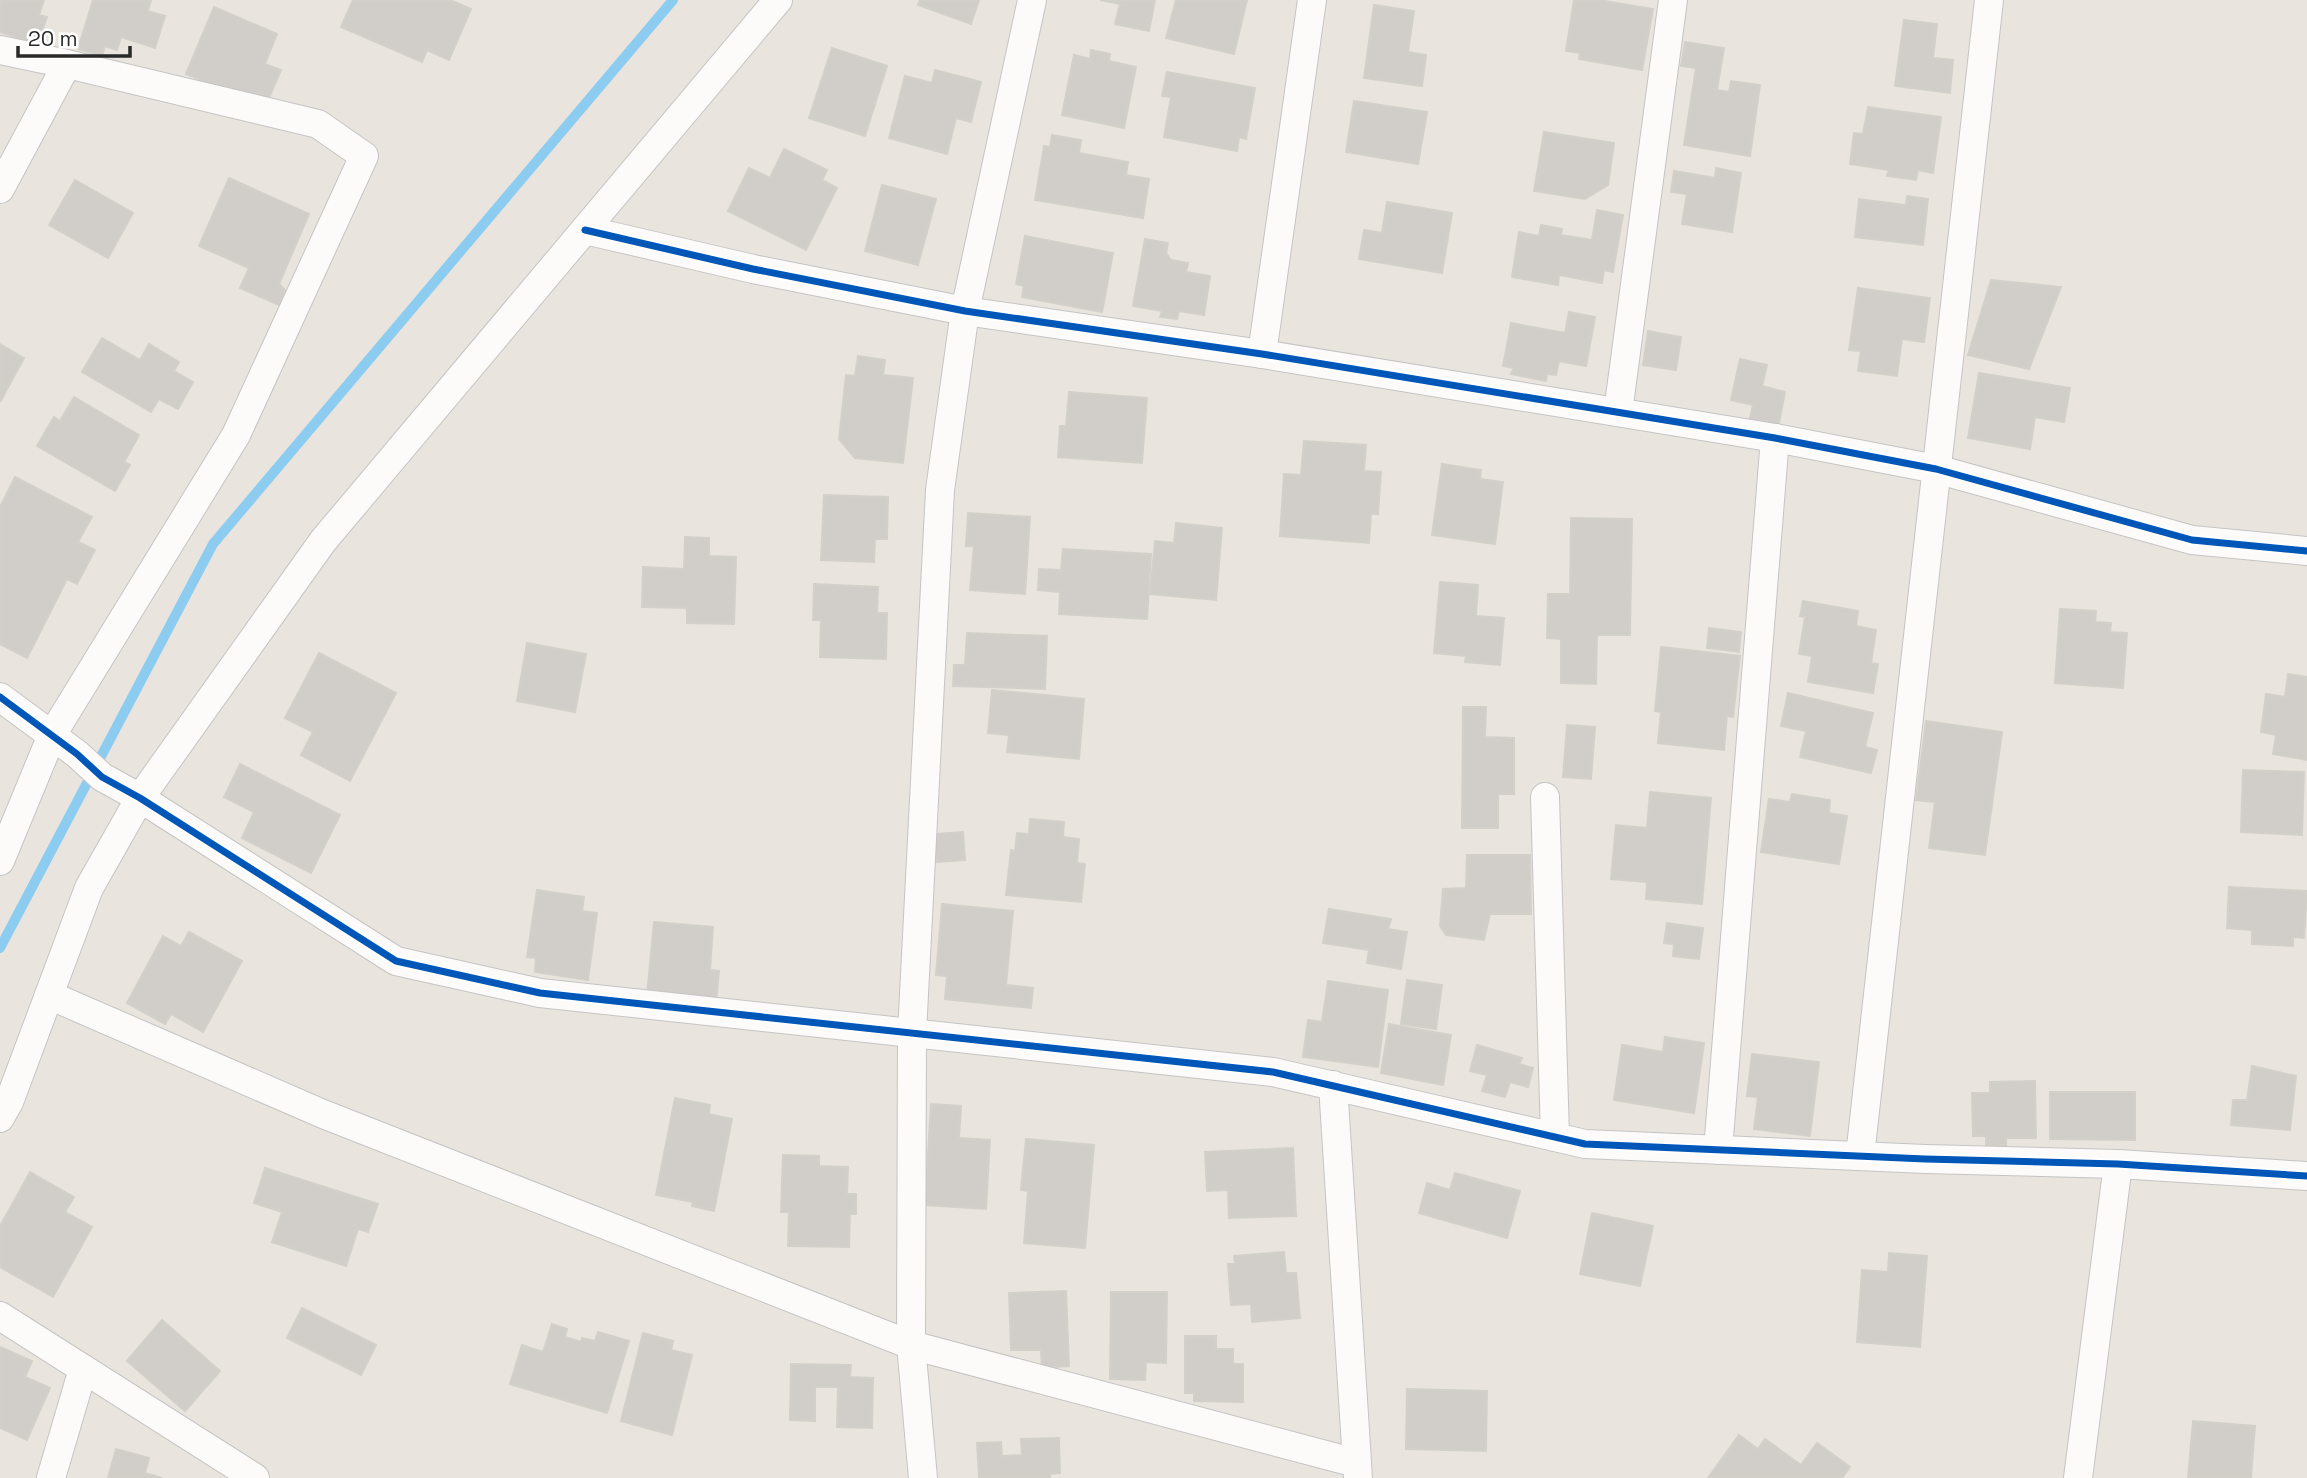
<svg xmlns="http://www.w3.org/2000/svg" width="2307" height="1478" font-family="'Space Grotesk',sans-serif">
<style>
.lines{fill:none;stroke-linecap:round;stroke-linejoin:round}
.stream{stroke:#8cccf0;stroke-width:10}
.building{fill:#d1cec9;stroke:#d3d0ca;stroke-width:2}
.street-casing{stroke:#c5c4c4;stroke-width:30}
.street{stroke:#fcfbfa;stroke-width:28}
.cycleway-casing{stroke:#fff;stroke-width:11}
.cycleway{stroke:#0057b8;stroke-width:7}
</style>
<rect width="100%" height="100%" fill="#e9e5de"/>
<g class="lines">
<path class="stream" d="M0 948 213 544 673 0"/>
</g>
<g class="building">
<path d="M0 0H44L39 15 47 17 38 44 0 32Z"/>
<path d="M93 0H151L148 11 165 16 155 48 121 37 117 50 105 46 102 56 78 49Z"/>
<path d="M353 0H450L471 9 449 60 427 50 422 62 341 27Z"/>
<path d="M920 0H979L971 24 918 5Z"/>
<path d="M1100 0H1155L1149 31 1115 24 1120 4Z"/>
<path d="M1176 0H1247L1234 54 1166 38Z"/>
<path d="M1574 0H1599L1653 9 1642 70 1579 59 1580 53 1566 51Z"/>
<path d="M1374 5 1414 11 1408 52 1426 55 1422 86 1364 78Z"/>
<path d="M214 7 277 34 265 64 281 70 265 107 186 74Z"/>
<path d="M1904 20 1937 24 1933 58 1953 60 1950 93 1895 86Z"/>
<path d="M1685 42 1724 48 1717 90 1729 92 1731 81 1760 85 1750 156 1684 145 1696 68 1681 66Z"/>
<path d="M832 48 887 66 865 136 809 118Z"/>
<path d="M1091 50 1110 54 1109 61 1136 67 1124 128 1062 115 1074 55 1090 59Z"/>
<path d="M935 70 981 82 971 122 956 118 947 154 889 138 905 76 932 83Z"/>
<path d="M1167 72 1255 88 1246 139 1239 137 1237 151 1164 137 1171 97 1162 96Z"/>
<path d="M1354 101 1427 112 1418 164 1346 152Z"/>
<path d="M1868 107 1941 117 1933 173 1918 170 1916 180 1887 176 1889 170 1850 164 1854 133 1863 134Z"/>
<path d="M1544 132 1614 143 1608 185 1585 199 1534 191Z"/>
<path d="M1052 135 1081 140 1079 153 1128 162 1126 175 1149 179 1143 218 1035 200 1044 146 1050 147Z"/>
<path d="M784 149 827 170 822 180 837 188 806 250 728 211 749 168 770 178Z"/>
<path d="M1716 168 1741 173 1732 232 1682 224 1687 194 1671 192 1674 171 1715 178Z"/>
<path d="M229 178 309 214 279 284 285 290 279 305 240 288 249 268 199 246Z"/>
<path d="M75 180 133 213 108 258 49 225Z"/>
<path d="M882 185 936 199 918 265 865 251Z"/>
<path d="M1907 196 1928 199 1923 245 1855 237 1859 199 1906 205Z"/>
<path d="M1387 202 1452 213 1442 273 1359 259 1364 230 1382 233Z"/>
<path d="M1597 210 1623 215 1613 272 1604 270 1602 283 1559 275 1558 285 1512 277 1519 232 1539 236 1541 225 1562 229 1561 235 1592 240Z"/>
<path d="M1025 236 1113 253 1102 312 1022 297 1024 286 1016 284Z"/>
<path d="M1145 239 1168 243 1166 253 1171 260 1188 263 1186 272 1210 276 1204 315 1179 311 1177 319 1160 317 1162 311 1133 306Z"/>
<path d="M1991 280 2061 287 2029 369 1968 355Z"/>
<path d="M1858 288 1930 298 1924 342 1902 339 1897 376 1858 371 1861 351 1849 350Z"/>
<path d="M1569 312 1595 317 1586 366 1559 361 1556 375 1547 374 1546 381 1511 374 1514 368 1503 366 1511 323 1565 333Z"/>
<path d="M1648 331 1681 337 1676 370 1643 365Z"/>
<path d="M102 338 140 360 149 344 179 362 174 371 193 382 178 409 159 399 151 412 82 372Z"/>
<path d="M0 344 24 358 0 402Z"/>
<path d="M858 356 885 360 883 375 913 378 903 463 855 458 839 439 846 375 855 376Z"/>
<path d="M1740 359 1767 365 1762 386 1785 392 1778 428 1749 422 1753 405 1731 400Z"/>
<path d="M1979 373 2070 388 2064 422 2035 417 2030 449 1968 438Z"/>
<path d="M1069 392 1147 398 1142 463 1058 457 1060 426H1066Z"/>
<path d="M74 397 139 435 124 462 130 465 115 491 37 446 54 417 60 421Z"/>
<path d="M1304 441 1366 445 1364 471 1381 472 1378 514H1371L1369 543 1280 536 1284 474 1301 475Z"/>
<path d="M1442 464 1481 470 1480 479 1503 482 1495 544 1432 535Z"/>
<path d="M15 477 92 517 78 542 95 550 77 584 67 579 27 658 0 644V507Z"/>
<path d="M824 495 888 497 887 539H875L874 562 821 560Z"/>
<path d="M968 513 1030 517 1025 594 970 590 974 546H966Z"/>
<path d="M1571 518 1632 519 1630 635H1597L1596 684 1561 683V639L1547 638 1548 594H1570Z"/>
<path d="M1176 523 1222 528 1216 600 1150 594 1155 541 1174 543Z"/>
<path d="M685 537 709 538V556L736 557 734 624 687 623V608L642 607 643 567 684 569Z"/>
<path d="M1063 549 1151 554 1147 619 1059 614 1060 592 1038 590 1039 569 1061 570Z"/>
<path d="M1440 582 1478 585 1476 616 1504 618 1500 665 1465 662 1466 656 1434 653Z"/>
<path d="M814 584 878 587 877 613H887L886 659 820 657 821 620H813Z"/>
<path d="M1803 601 1858 611 1856 626 1876 630 1871 663 1878 664 1873 693 1808 682 1812 656 1799 654 1805 617 1800 616Z"/>
<path d="M2060 609 2096 611 2095 622 2111 623 2110 632 2127 633 2123 688 2055 683Z"/>
<path d="M1709 628 1741 632 1739 652 1707 648Z"/>
<path d="M967 633 1047 636 1045 689 953 686 954 665H965Z"/>
<path d="M527 643 586 654 575 712 517 701Z"/>
<path d="M1661 647 1740 656 1733 717 1727 716 1724 750 1658 743 1661 712 1655 711Z"/>
<path d="M319 653 396 693 350 781 301 755 313 732 285 718Z"/>
<path d="M2288 674 2307 677V760L2273 754 2276 735 2261 732 2266 694 2285 697Z"/>
<path d="M992 690 1084 699 1079 759 1007 752 1009 735 988 733Z"/>
<path d="M1788 693 1873 713 1865 747 1877 750 1871 773 1800 757 1806 731 1781 726Z"/>
<path d="M1463 707H1486L1485 737 1514 738V794H1498V828H1462Z"/>
<path d="M1926 721 2002 732 1985 855 1929 848 1935 802 1916 800Z"/>
<path d="M1567 725 1595 727 1591 779 1563 777Z"/>
<path d="M240 764 340 815 311 873 242 838 254 812 224 797Z"/>
<path d="M2243 770 2304 772 2302 835 2241 832Z"/>
<path d="M1650 792 1711 798 1702 904 1646 899 1647 882 1611 879 1616 825 1647 828Z"/>
<path d="M1792 794 1830 800 1829 813 1847 816 1839 864 1761 852 1769 799 1790 802Z"/>
<path d="M1030 819 1064 822 1063 837 1079 839 1077 863 1085 864 1081 902 1006 895 1011 850 1015 851 1017 833 1029 834Z"/>
<path d="M963 832 965 860 937 862 935 834Z"/>
<path d="M1467 855H1530L1531 914H1490L1484 940 1446 935 1440 926 1443 889 1466 888Z"/>
<path d="M2229 887 2307 891 2304 938 2293 937V946L2252 944V930L2227 928Z"/>
<path d="M537 890 584 897 582 911 597 913 588 980 535 972 536 958 527 957Z"/>
<path d="M942 904 1013 911 1006 985 1033 988 1031 1008 945 999 947 976 936 975Z"/>
<path d="M1329 909 1391 919 1388 929 1407 932 1401 969 1367 963 1369 950 1323 943Z"/>
<path d="M654 922 713 927 710 970 719 971 716 1002 647 995Z"/>
<path d="M1667 923 1703 928 1699 959 1673 956 1674 944 1664 943Z"/>
<path d="M189 932 242 961 203 1032 171 1014 165 1024 127 1003 163 936 181 946Z"/>
<path d="M1407 980 1442 985 1436 1029 1401 1024Z"/>
<path d="M1328 981 1388 990 1378 1067 1303 1057 1308 1020 1322 1022Z"/>
<path d="M1389 1024 1451 1035 1443 1085 1381 1073Z"/>
<path d="M1665 1037 1704 1043 1694 1113 1614 1100 1622 1045 1663 1052Z"/>
<path d="M1477 1045 1522 1058 1519 1064 1533 1068 1528 1087 1510 1082 1505 1097 1482 1091 1487 1075 1470 1071Z"/>
<path d="M1752 1054 1819 1062 1810 1136 1754 1129 1758 1097 1747 1096Z"/>
<path d="M2252 1066 2296 1076 2290 1130 2231 1125 2233 1100H2247Z"/>
<path d="M2035 1081 2036 1138H2006V1145H1986V1136H1973L1972 1093H1990V1082Z"/>
<path d="M2050 1092H2135V1140L2050 1139Z"/>
<path d="M675 1098 710 1105 709 1114 732 1119 714 1211 692 1206 693 1202 656 1195Z"/>
<path d="M931 1104 961 1106 959 1138 990 1140 986 1209 925 1205Z"/>
<path d="M1026 1139 1094 1145 1085 1248 1024 1243 1028 1191 1021 1190Z"/>
<path d="M1293 1148 1296 1216 1229 1218 1228 1190 1207 1191 1205 1152Z"/>
<path d="M783 1155 819 1156V1166L848 1167 847 1194H856V1214H850L849 1247 788 1246 789 1212H781Z"/>
<path d="M265 1168 378 1204 368 1232 358 1229 346 1266 272 1242 282 1212 254 1203Z"/>
<path d="M30 1172 74 1197 65 1212 92 1227 53 1297 0 1267V1226Z"/>
<path d="M1455 1173 1520 1191 1507 1238 1419 1213 1427 1183 1450 1190Z"/>
<path d="M1592 1213 1653 1226 1640 1286 1580 1274Z"/>
<path d="M1284 1252 1286 1273H1296L1300 1318 1252 1322 1251 1304 1231 1305 1228 1264H1235L1234 1256Z"/>
<path d="M1889 1253 1927 1256 1920 1347 1857 1342 1862 1270 1888 1272Z"/>
<path d="M1066 1291 1069 1366 1042 1368 1041 1350H1011L1009 1293Z"/>
<path d="M1111 1292H1167L1166 1363 1146 1362 1145 1380 1110 1379Z"/>
<path d="M302 1308 376 1345 361 1375 287 1338Z"/>
<path d="M162 1320 220 1371 185 1411 127 1361Z"/>
<path d="M552 1324 567 1329 565 1337 581 1342 582 1338 595 1341 598 1332 629 1341 607 1413 510 1384 522 1345 543 1352Z"/>
<path d="M643 1333 673 1341 671 1350 692 1355 672 1435 621 1421Z"/>
<path d="M1185 1336H1216V1349H1233V1364H1243V1402L1194 1401V1393H1185Z"/>
<path d="M0 1347 32 1361 25 1377 50 1388 27 1440 0 1428Z"/>
<path d="M791 1364 851 1365 850 1377 873 1378 872 1428 837 1427 838 1387H815V1421L790 1420Z"/>
<path d="M1407 1389 1487 1391 1486 1451 1406 1449Z"/>
<path d="M2193 1421 2255 1426 2251 1478H2188Z"/>
<path d="M1739 1435 1758 1449 1765 1439 1801 1465 1817 1443 1850 1467 1842 1478H1708Z"/>
<path d="M1059 1438 1060 1473 1050 1474V1478H979L977 1443 1001 1442 1002 1456 1022 1455 1021 1439Z"/>
<path d="M116 1449 149 1458 145 1473 162 1478H108Z"/>
</g>
<g class="lines">
<g class="street-casing">
<g id="street">
<path d="M0 50 67 64 318 124 364 156 236 435 52 735 0 861"/>
<path d="M0 189 67 64"/>
<path d="M585 230 753 269 965 311 1262 354 1775 438 1936 469 2192 540 2307 551"/>
<path d="M1262 354 1312 0"/>
<path d="M1618 412 1673 0"/>
<path d="M0 697 77 754 102 777 140 798 396 961 540 993 1273 1072 1585 1144 1925 1159 2118 1164 2307 1176"/>
<path d="M1545 797 1555 1137"/>
<path d="M49 995 323 1114 911 1345 1356 1463"/>
<path d="M1333 1085 1358 1478"/>
<path d="M0 1118 9 1102 89 888 140 798 323 541 778 0"/>
<path d="M1718 1150 1775 438"/>
<path d="M1860 1156 1989 0"/>
<path d="M0 1316 255 1478"/>
<path d="M51 1478 83 1369"/>
<path d="M923 1478 911 1345 912 1033 940 490 965 311 1032 0"/>
<path d="M2078 1478 2118 1164"/>
</g>
</g>
<use href="#street" class="street"/>
<g class="cycleway-casing">
<g id="cycleway">
<path d="M585 230 753 269 965 311 1262 354 1775 438 1936 469 2192 540 2307 551"/>
<path d="M0 697 77 754 102 777 140 798 396 961 540 993 1273 1072 1585 1144 1925 1159 2118 1164 2307 1176"/>
</g>
</g>
<use href="#cycleway" class="cycleway"/>
</g>
<path d="M18 46v10h112v-10" fill="none" stroke="#292929" stroke-width="3.5"/>
<text x="28" y="46" font-size="21" fill="#292929" stroke="#ffffff" stroke-width="5" paint-order="stroke">20 m</text>
</svg>
